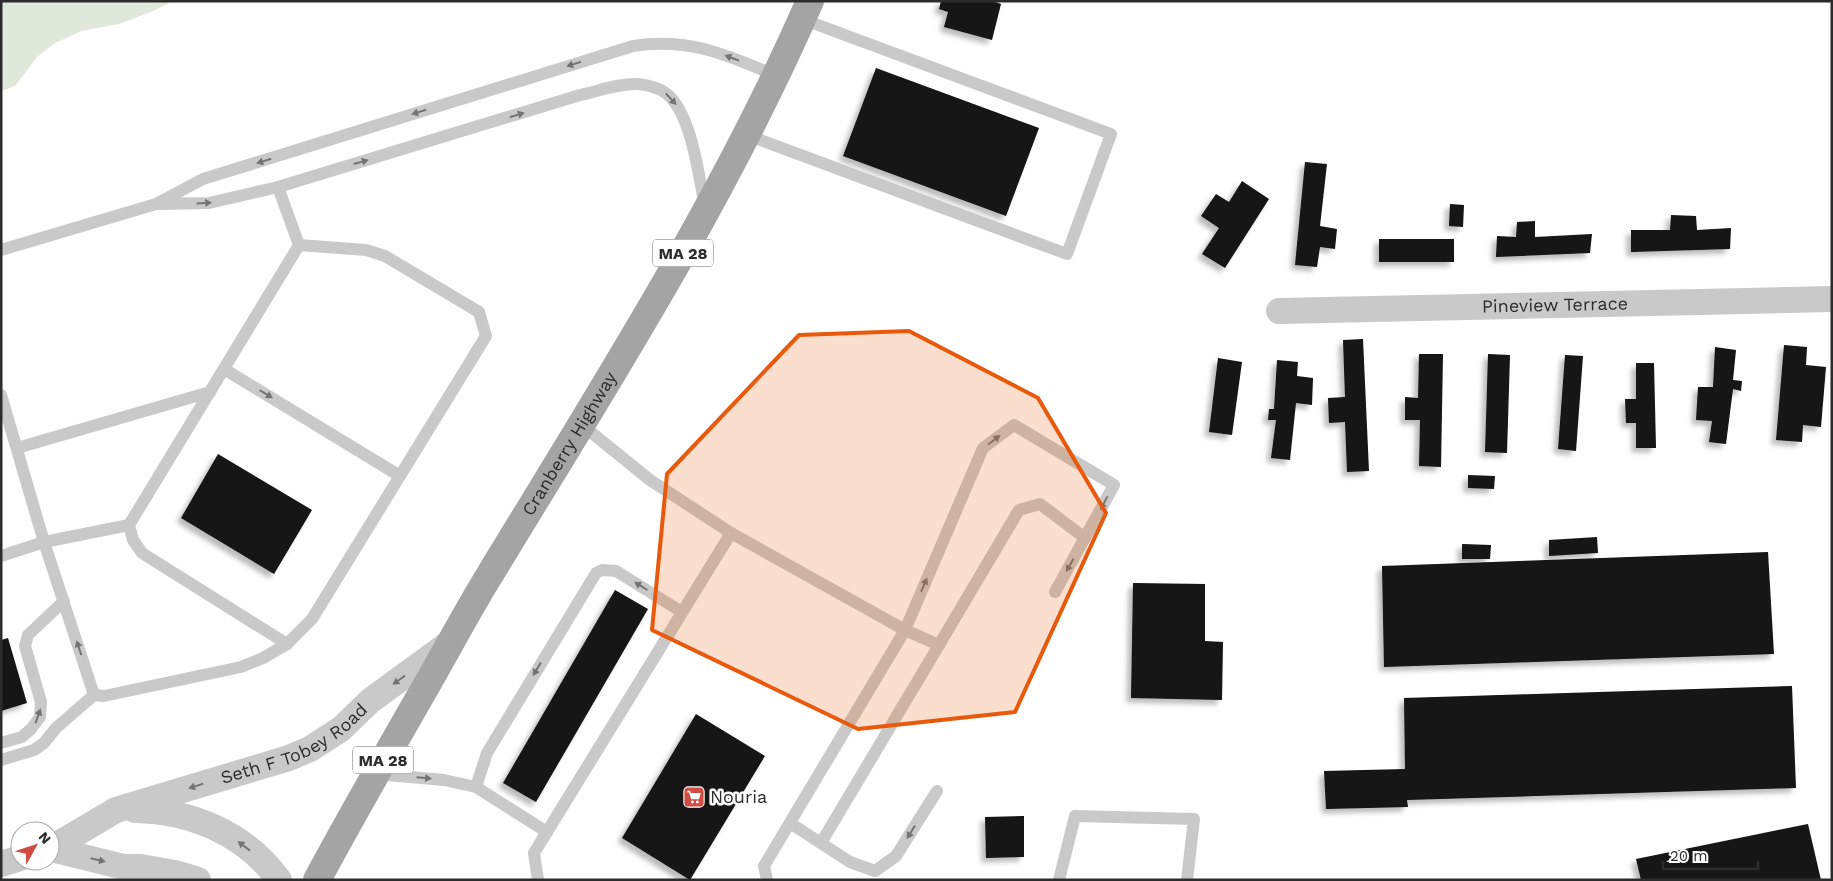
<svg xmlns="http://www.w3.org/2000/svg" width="1833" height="881" font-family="'Work Sans',sans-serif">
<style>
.green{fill:#e0e8db}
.building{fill:#131313;filter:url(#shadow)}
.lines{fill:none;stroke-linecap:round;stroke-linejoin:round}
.lane{stroke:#c9c9c9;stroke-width:12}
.street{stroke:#c9c9c9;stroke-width:26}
.primary{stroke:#a4a4a4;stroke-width:28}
.oneway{fill:#737373}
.marked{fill:#e8590c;fill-opacity:0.2;stroke:#e8590c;stroke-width:4;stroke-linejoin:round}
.labels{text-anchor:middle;stroke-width:5;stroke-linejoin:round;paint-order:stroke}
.shield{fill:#fff;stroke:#6b6b6b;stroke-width:1}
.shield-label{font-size:16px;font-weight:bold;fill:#2c2c2c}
.street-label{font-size:18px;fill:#2c2c2c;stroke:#fff}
.poi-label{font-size:18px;fill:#2c2c2c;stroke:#fff;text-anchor:start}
</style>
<defs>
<filter id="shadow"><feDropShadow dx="-4.5" dy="4.5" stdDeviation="2.5" flood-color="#0004"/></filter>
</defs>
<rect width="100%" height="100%" fill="#fff"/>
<path class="green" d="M1 1H173L153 11 119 24 82 31 55 43 37 57 15 86 1 91Z"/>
<g class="building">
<path d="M941 1H993L1001 4 992 40 944 27 948 12 939 9Z"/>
<path d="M876 68 1039 128 1006 216 843 156Z"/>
<path d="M1305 162 1327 164 1320 226 1337 229 1335 249 1320 247 1317 267 1295 265Z"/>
<path d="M1242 181 1269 199 1225 268 1202 254 1219 228 1201 216 1216 194 1229 202Z"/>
<path d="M1450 204 1464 205 1463 227 1449 226Z"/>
<path d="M1671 215 1696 216 1697 230 1731 228 1730 249 1631 252V230H1670Z"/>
<path d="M1535 221V237L1592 234 1590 253 1496 257 1497 236 1516 237 1517 222Z"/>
<rect x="1379" y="239" width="75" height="23"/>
<path d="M1363 339 1369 471 1347 472 1345 422 1329 423 1328 398 1345 397 1343 340Z"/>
<path d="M1784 345 1807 347 1806 365 1826 367 1821 427 1803 425 1802 442 1776 440Z"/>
<path d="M1715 347 1736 350 1733 380 1742 381 1741 391 1733 389 1726 444 1709 442 1712 421 1696 420 1698 387H1713Z"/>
<path d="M1419 354H1443L1441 467 1419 466 1420 420H1405V397L1418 398Z"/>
<path d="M1488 354 1510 355 1507 453 1485 452Z"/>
<path d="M1565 355 1583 356 1576 451 1558 449Z"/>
<path d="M1218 358 1242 362 1232 435 1209 432Z"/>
<path d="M1277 360 1298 362 1297 376 1313 378 1312 405 1296 403 1290 460 1271 458 1276 420H1268L1269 409H1274Z"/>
<path d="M1636 363H1654L1656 448H1636V423H1626L1625 399H1636Z"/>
<path d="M218 454 312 510 274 574 181 518Z"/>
<path d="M1468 475 1495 476 1494 489 1468 488Z"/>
<path d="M1597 537 1598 553 1549 556V540Z"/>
<path d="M1462 544 1491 545 1490 559H1462Z"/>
<path d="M1768 552 1774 654 1384 667 1382 566Z"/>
<path d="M1133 583 1205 584V641L1223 642 1222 700 1131 698Z"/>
<path d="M615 590 648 609 536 802 503 783Z"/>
<path d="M8 638 27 703 1 711V640Z"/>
<path d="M1792 686 1796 788 1407 800 1408 807 1326 809 1324 771 1405 769 1404 698Z"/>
<path d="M696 714 765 756 690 880 622 838Z"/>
<path d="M1024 816V857L986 858 985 817Z"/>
<path d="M1808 824 1821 880H1641L1636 859Z"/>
</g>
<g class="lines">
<g class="lane">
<path d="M747 135 1067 254 1111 134 802 19"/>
<path d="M278 187 299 245 129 525 133 540 142 553 287 644 312 619 486 336 479 312 385 256 366 250 299 245"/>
<path d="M158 204 209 203 278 187 580 95C599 91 619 83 638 84 647 85 659 87 667 94 692 115 698 174 705 206"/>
<path d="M1 250 156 204 203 179 633 46C689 37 727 55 777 76"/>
<path d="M224 369 400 476"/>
<path d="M1 395 44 542 1 556"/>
<path d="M17 448 210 392"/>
<path d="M731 533 905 630 939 645 821 843"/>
<path d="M939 645 1019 510 1040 504 1085 538"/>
<path d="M94 695 44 542 129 525"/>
<path d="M1 743 22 737 31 729 40 717 41 702 25 646 28 635 64 601"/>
<path d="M1 760 34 750 44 743 56 728 94 695 104 696 241 667 263 658 287 644"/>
<path d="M375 774 444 780 476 787 547 832"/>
<path d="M476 787 487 753 596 573 602 570 616 571 682 612"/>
<path d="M790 823 850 862 875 871 896 856 937 791"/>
<path d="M538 880 534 853 731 533 650 480 582 425"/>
<path d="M767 880 764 866 905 630 983 448 1014 425 1114 485 1055 592"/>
<path d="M1059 880 1075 816 1194 819 1187 880"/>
</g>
<g class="street">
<path id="s1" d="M1279 311 1832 299"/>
<path d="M135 810C191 811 245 833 279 880"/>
<path id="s2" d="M50 849 116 810 289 758 310 749 341 729 370 701 452 641"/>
<path d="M51 849 124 867H141L175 873 198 880"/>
<path d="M1 864 20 858"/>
</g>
<path class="primary" id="s3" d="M317 880C353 813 391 747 429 681 449 646 468 610 489 576 603 388 722 203 810 1"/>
</g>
<defs><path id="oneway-solid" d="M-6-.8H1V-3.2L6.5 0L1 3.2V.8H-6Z" transform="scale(1.25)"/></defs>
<g class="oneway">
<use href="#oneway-solid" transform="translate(732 58) rotate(-159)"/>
<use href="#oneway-solid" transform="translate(574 64) rotate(163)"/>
<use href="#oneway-solid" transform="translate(671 99) rotate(47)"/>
<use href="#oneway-solid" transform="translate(419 112) rotate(163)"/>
<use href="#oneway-solid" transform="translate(517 115) rotate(-17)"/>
<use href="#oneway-solid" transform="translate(264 161) rotate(163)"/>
<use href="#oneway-solid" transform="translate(361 162) rotate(-16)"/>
<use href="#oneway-solid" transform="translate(204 203) rotate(-4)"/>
<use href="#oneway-solid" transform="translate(266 394) rotate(31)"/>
<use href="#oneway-solid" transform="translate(994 440) rotate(-37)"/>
<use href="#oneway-solid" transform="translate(1104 503) rotate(118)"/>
<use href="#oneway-solid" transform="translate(1070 565) rotate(119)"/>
<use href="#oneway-solid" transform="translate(924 585) rotate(-67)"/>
<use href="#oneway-solid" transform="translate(641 586) rotate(-148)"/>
<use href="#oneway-solid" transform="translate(79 648) rotate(-108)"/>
<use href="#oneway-solid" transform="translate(537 669) rotate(121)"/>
<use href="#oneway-solid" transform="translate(399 680) rotate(144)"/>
<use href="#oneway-solid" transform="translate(38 716) rotate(-70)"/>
<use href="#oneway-solid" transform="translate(424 778) rotate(5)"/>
<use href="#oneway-solid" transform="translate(196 786) rotate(163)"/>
<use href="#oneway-solid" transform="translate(911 832) rotate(122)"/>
<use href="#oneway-solid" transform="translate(244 846) rotate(-142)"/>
<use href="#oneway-solid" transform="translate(98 860) rotate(13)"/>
</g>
<path class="marked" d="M909 331 1038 398 1106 513 1015 712 858 729 652 630 667 474 799 335Z"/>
<defs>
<g id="supermarket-square" transform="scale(1.125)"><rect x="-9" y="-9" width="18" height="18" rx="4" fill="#cf4d42" stroke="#fff"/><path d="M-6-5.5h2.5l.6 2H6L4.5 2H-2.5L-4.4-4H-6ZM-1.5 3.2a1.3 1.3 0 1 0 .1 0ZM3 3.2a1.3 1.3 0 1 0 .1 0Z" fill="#fff"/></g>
</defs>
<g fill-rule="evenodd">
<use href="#supermarket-square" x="694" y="797"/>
</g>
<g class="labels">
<g class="shield">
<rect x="653" y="239.5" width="60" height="27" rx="4"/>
<rect x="353" y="746.5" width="60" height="27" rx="4"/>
</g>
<g class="shield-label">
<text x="683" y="259">MA 28</text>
<text x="383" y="766">MA 28</text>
</g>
<g class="street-label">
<text dy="6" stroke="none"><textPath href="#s1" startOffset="276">Pineview Terrace</textPath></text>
<text dy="6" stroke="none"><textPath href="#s3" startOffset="504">Cranberry Highway</textPath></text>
<text dy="6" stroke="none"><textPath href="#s2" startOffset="268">Seth F Tobey Road</textPath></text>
</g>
<g class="poi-label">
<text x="710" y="803">Nouria</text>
</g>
</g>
<rect width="1833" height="881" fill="none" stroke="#2c2c2c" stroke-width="5"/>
<g transform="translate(35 846) rotate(50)"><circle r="24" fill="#ffffff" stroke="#ababab"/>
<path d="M0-4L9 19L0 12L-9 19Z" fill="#cf4d42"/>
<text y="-8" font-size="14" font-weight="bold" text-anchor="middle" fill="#2c2c2c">N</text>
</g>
<path d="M1663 861v8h95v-8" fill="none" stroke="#2c2c2c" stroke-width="2.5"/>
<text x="1670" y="861" font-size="15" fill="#2c2c2c" stroke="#ffffff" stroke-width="4" paint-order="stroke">20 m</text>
</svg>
